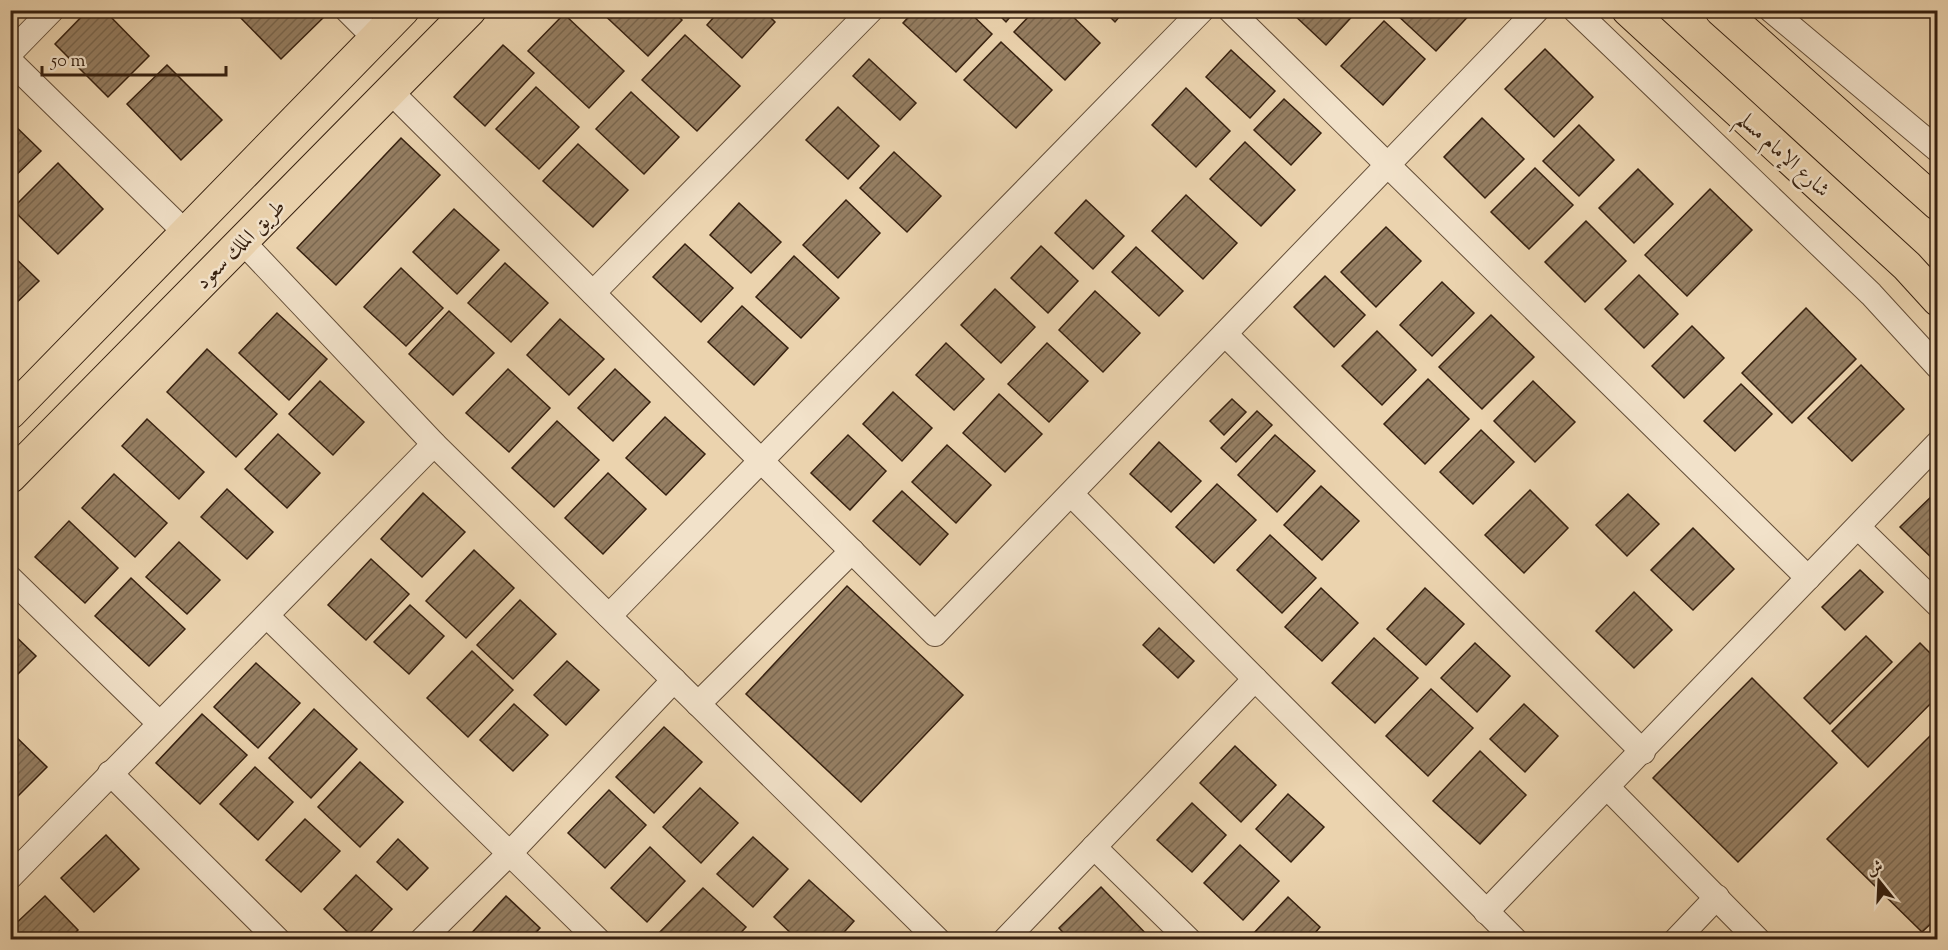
<svg xmlns="http://www.w3.org/2000/svg" width="1948" height="950" font-family="'Sorts Mill Goudy',Amiri,serif">
<style>
.building{fill:url(#building-hatch);stroke:#372110;stroke-width:1.5}
.lines{fill:none;stroke-linecap:round;stroke-linejoin:round}
.minor-casing{stroke:#644e38;stroke-width:26}
.major-casing{stroke:#372110;stroke-width:34}
.minor{stroke:#f2e2ca;stroke-width:24}
.major{stroke:#ebd3ae;stroke-width:32}
.labels{text-anchor:middle;stroke-width:5;stroke-linejoin:round;paint-order:stroke}
.street-label{font-size:21px;fill:#372110;stroke:#f2e2ca}
</style>
<defs>
<pattern id="building-hatch" width="6" height="6" patternUnits="userSpaceOnUse" patternTransform="scale(1.5)"><rect width="6" height="6" fill="#957e62"/><path d="M-1 1l2-2M0 6l6-6M5 7l2-2" fill="none" stroke="#7a674f"/></pattern>
</defs>
<rect width="100%" height="100%" fill="#ebd3ae"/>
<filter id="stains"><feTurbulence type="fractalNoise" baseFrequency=".00333" numOctaves="4"/><feColorMatrix values="0 0 0 0 .2 0 0 0 0 .09 0 0 0 0 .02 0 0 0 .5 -.17"/></filter>
<radialGradient id="worn" r=".72"><stop offset=".6" stop-color="#630" stop-opacity="0"/><stop offset="1" stop-color="#630" stop-opacity=".3"/></radialGradient>
<g class="building">
<path d="M88 10H104L149 56 108 97 55 44Z"/>
<path d="M233 10H320L325 16 281 59Z"/>
<path d="M599 10H672L682 20 648 56Z"/>
<path d="M720 10H763L775 22 742 58 707 25Z"/>
<path d="M915 10H967L992 34 956 72 903 23Z"/>
<path d="M994 10H1016L1006 22Z"/>
<path d="M1035 10H1066L1100 43 1065 80 1014 32Z"/>
<path d="M1103 10H1125L1115 22Z"/>
<path d="M1295 10H1358L1326 45 1292 13Z"/>
<path d="M1401 10H1474L1436 51 1397 15Z"/>
<path d="M564 14 624 71 589 108 528 51Z"/>
<path d="M1384 21 1425 59 1383 105 1341 66Z"/>
<path d="M685 35 740 86 697 131 642 80Z"/>
<path d="M1001 42 1052 90 1016 128 964 80Z"/>
<path d="M503 45 534 73 485 126 454 97Z"/>
<path d="M1545 49 1593 97 1554 137 1505 89Z"/>
<path d="M1231 50 1275 91 1250 118 1206 77Z"/>
<path d="M869 59 916 103 900 120 853 76Z"/>
<path d="M167 65 222 120 181 160 127 104Z"/>
<path d="M536 87 579 127 539 169 496 129Z"/>
<path d="M1186 88 1230 131 1196 167 1152 125Z"/>
<path d="M631 92 679 137 644 174 596 129Z"/>
<path d="M1284 99 1321 133 1291 165 1254 130Z"/>
<path d="M838 107 879 146 848 179 806 140Z"/>
<path d="M1482 118 1524 159 1485 198 1444 157Z"/>
<path d="M10 121 41 151 10 181Z"/>
<path d="M1579 125 1614 160 1579 196 1543 161Z"/>
<path d="M401 138 440 175 336 285 297 248Z"/>
<path d="M1245 142 1295 190 1261 226 1210 179Z"/>
<path d="M578 144 628 190 593 227 543 181Z"/>
<path d="M894 152 941 196 907 232 860 188Z"/>
<path d="M58 163 103 209 58 254 12 209Z"/>
<path d="M1535 168 1573 205 1529 249 1491 212Z"/>
<path d="M1638 169 1673 204 1634 243 1599 208Z"/>
<path d="M1710 189 1752 230 1687 296 1645 255Z"/>
<path d="M1186 195 1237 243 1203 279 1152 231Z"/>
<path d="M846 200 880 233 838 278 803 245Z"/>
<path d="M1086 200 1124 236 1093 269 1055 233Z"/>
<path d="M739 203 781 242 751 273 710 235Z"/>
<path d="M454 209 499 250 457 294 413 252Z"/>
<path d="M1586 221 1626 261 1585 302 1545 262Z"/>
<path d="M1386 227 1421 261 1376 307 1341 272Z"/>
<path d="M685 244 733 288 701 322 653 277Z"/>
<path d="M1041 246 1078 281 1048 313 1011 278Z"/>
<path d="M1136 247 1183 291 1159 316 1112 272Z"/>
<path d="M10 253 39 281 10 309Z"/>
<path d="M794 256 839 298 801 338 756 297Z"/>
<path d="M505 263 548 303 511 342 468 303Z"/>
<path d="M401 268 443 308 406 346 364 307Z"/>
<path d="M1639 275 1678 314 1644 348 1605 309Z"/>
<path d="M1325 276 1365 315 1334 347 1294 307Z"/>
<path d="M1442 282 1474 313 1432 356 1400 325Z"/>
<path d="M995 289 1035 327 1001 363 961 325Z"/>
<path d="M1095 291 1140 333 1103 372 1059 330Z"/>
<path d="M742 306 788 348 754 385 708 342Z"/>
<path d="M1806 308 1856 359 1792 423 1742 373Z"/>
<path d="M449 311 494 353 453 395 409 354Z"/>
<path d="M277 313 327 359 289 400 239 353Z"/>
<path d="M1491 315 1534 357 1482 409 1439 367Z"/>
<path d="M560 319 604 359 569 395 527 355Z"/>
<path d="M1692 326 1724 358 1684 398 1652 366Z"/>
<path d="M1377 331 1416 370 1382 405 1342 366Z"/>
<path d="M946 343 984 379 954 410 916 375Z"/>
<path d="M1047 343 1088 381 1049 422 1008 384Z"/>
<path d="M207 349 277 414 236 457 167 392Z"/>
<path d="M1861 365 1904 409 1852 461 1808 418Z"/>
<path d="M508 369 550 408 509 452 466 413Z"/>
<path d="M615 369 650 402 613 441 578 408Z"/>
<path d="M1428 379 1469 419 1425 464 1384 424Z"/>
<path d="M320 381 364 422 333 455 289 414Z"/>
<path d="M1533 381 1575 422 1535 462 1494 421Z"/>
<path d="M1741 384 1772 414 1735 451 1704 421Z"/>
<path d="M893 392 932 428 902 461 863 424Z"/>
<path d="M999 394 1042 434 1005 472 963 433Z"/>
<path d="M1232 399 1246 412 1224 435 1210 421Z"/>
<path d="M1257 411 1272 425 1236 462 1221 448Z"/>
<path d="M665 417 705 454 666 495 626 458Z"/>
<path d="M147 419 204 472 179 499 122 446Z"/>
<path d="M557 421 599 460 554 507 512 468Z"/>
<path d="M1481 430 1514 462 1473 504 1440 472Z"/>
<path d="M278 434 320 473 287 508 245 469Z"/>
<path d="M848 435 886 471 850 510 811 473Z"/>
<path d="M1275 435 1315 471 1277 512 1238 475Z"/>
<path d="M1159 442 1201 481 1171 512 1130 474Z"/>
<path d="M947 445 991 485 956 523 912 482Z"/>
<path d="M608 473 646 509 603 554 565 518Z"/>
<path d="M114 474 167 523 135 557 82 508Z"/>
<path d="M1217 484 1256 520 1214 563 1176 527Z"/>
<path d="M1321 486 1359 521 1322 560 1284 525Z"/>
<path d="M227 489 273 532 247 559 201 517Z"/>
<path d="M1530 490 1568 528 1524 573 1485 535Z"/>
<path d="M1938 490V564L1900 527Z"/>
<path d="M902 491 948 534 920 565 873 521Z"/>
<path d="M423 493 465 532 422 577 381 539Z"/>
<path d="M1628 494 1659 524 1627 556 1596 525Z"/>
<path d="M69 521 118 568 85 603 35 557Z"/>
<path d="M1693 528 1734 569 1693 610 1651 570Z"/>
<path d="M1270 535 1316 578 1282 613 1237 570Z"/>
<path d="M179 542 220 580 187 614 146 577Z"/>
<path d="M474 550 514 588 466 638 426 601Z"/>
<path d="M371 559 409 594 366 640 328 605Z"/>
<path d="M1860 570 1883 592 1845 630 1822 607Z"/>
<path d="M131 578 185 629 149 666 95 616Z"/>
<path d="M847 586 963 695 861 802 746 694Z"/>
<path d="M1321 588 1358 623 1322 661 1285 627Z"/>
<path d="M1425 588 1464 624 1426 665 1387 629Z"/>
<path d="M1634 592 1672 630 1634 668 1596 631Z"/>
<path d="M520 600 556 634 513 679 477 645Z"/>
<path d="M410 605 444 636 409 674 374 642Z"/>
<path d="M1159 628 1194 661 1178 678 1143 645Z"/>
<path d="M10 631 36 656 10 682Z"/>
<path d="M1866 636 1892 662 1830 724 1804 698Z"/>
<path d="M1374 638 1418 678 1375 723 1332 683Z"/>
<path d="M1475 643 1510 676 1477 712 1441 678Z"/>
<path d="M1920 643 1938 661V696L1868 767 1832 731Z"/>
<path d="M472 651 513 690 468 737 427 698Z"/>
<path d="M567 661 599 690 566 725 534 695Z"/>
<path d="M256 663 300 703 258 748 214 707Z"/>
<path d="M1752 678 1837 763 1738 862 1653 778Z"/>
<path d="M1431 689 1473 728 1428 776 1386 736Z"/>
<path d="M514 704 548 735 513 771 480 740Z"/>
<path d="M1524 704 1558 736 1525 772 1490 739Z"/>
<path d="M314 709 357 749 311 798 269 758Z"/>
<path d="M202 714 247 755 200 804 156 763Z"/>
<path d="M664 727 702 762 654 813 616 777Z"/>
<path d="M1938 728V917L1922 932 1827 839Z"/>
<path d="M10 731 47 767 10 804Z"/>
<path d="M1235 746 1276 785 1241 822 1200 783Z"/>
<path d="M1480 751 1526 795 1480 844 1433 801Z"/>
<path d="M360 762 403 802 360 847 318 807Z"/>
<path d="M255 767 293 802 258 840 220 804Z"/>
<path d="M700 788 738 823 701 863 663 827Z"/>
<path d="M609 790 646 825 605 868 568 833Z"/>
<path d="M1288 794 1324 827 1291 862 1256 829Z"/>
<path d="M1192 803 1226 835 1192 872 1157 840Z"/>
<path d="M305 819 340 851 301 892 266 860Z"/>
<path d="M106 835 139 869 94 912 61 878Z"/>
<path d="M753 837 788 869 753 907 717 874Z"/>
<path d="M398 839 428 868 407 890 377 862Z"/>
<path d="M1240 845 1279 881 1243 920 1204 883Z"/>
<path d="M650 847 685 881 647 922 611 888Z"/>
<path d="M356 875 392 909 363 940H356L324 909Z"/>
<path d="M809 880 854 921 837 940H798L774 917Z"/>
<path d="M1101 887 1151 939 1150 940H1070L1059 928Z"/>
<path d="M703 888 746 927 734 940H662L657 935Z"/>
<path d="M45 896 78 930 68 940H10V929Z"/>
<path d="M506 896 540 928 529 940H465Z"/>
<path d="M1288 897 1320 927 1309 940H1254L1251 936Z"/>
</g>
<g class="lines">
<g class="minor-casing">
<g id="minor">
<path d="M347 10 376 39"/>
<path d="M1230 10 1808 578"/>
<path d="M1575 10 1871 294 1938 367"/>
<path d="M1771 10 1938 150"/>
<path d="M10 53 52 10"/>
<path d="M10 61 186 233"/>
<path d="M390 91 935 634 1537 10"/>
<path d="M242 241 434 444 938 940"/>
<path d="M593 293 871 10"/>
<path d="M1225 334 1643 752"/>
<path d="M1071 494 1515 940"/>
<path d="M1858 527 1938 605"/>
<path d="M10 578 159 723"/>
<path d="M267 616 598 940"/>
<path d="M609 616 1202 10"/>
<path d="M698 704 852 551"/>
<path d="M110 773 278 940"/>
<path d="M1608 788 1758 940"/>
<path d="M1094 847 1189 940"/>
<path d="M10 877 434 444"/>
<path d="M1486 912 1938 443"/>
<path d="M422 940 510 853 674 680"/>
<path d="M1005 940 1255 679"/>
<path d="M1676 940 1717 897"/>
</g>
</g>
<g class="major-casing">
<g id="major">
<path d="M1628 10 1907 266 1938 300"/>
<path d="M1721 10 1938 204"/>
<path d="M10 413 403 10"/>
<path d="M10 477 470 10"/>
</g>
</g>
<use href="#minor" class="minor"/>
<use href="#major" class="major"/>
</g>
<g class="labels">
<g class="street-label">
<text transform="translate(1784 154) rotate(42)" y="7">شارع الإمام مسلم</text>
<text transform="translate(240 244) rotate(-45)" y="7">طريق الملك سعود</text>
</g>
</g>
<rect width="1948" height="950" fill="none" stroke="#ebd3ae" stroke-width="36"/>
<rect x="12" y="12" width="1924" height="926" fill="none" stroke="#372110" stroke-width="3"/>
<rect x="18" y="18" width="1912" height="914" fill="none" stroke="#372110" stroke-width="1.5"/>
<g transform="translate(1879 881) rotate(342)" stroke="#f2e2ca" stroke-width="4.5" paint-order="stroke">
<path d="M0-4.5L10 22L0 15L-10 22Z" fill="#372110"/>
<text y="-9" font-size="16" font-weight="bold" text-anchor="middle" fill="#372110">ش</text>
</g>
<path d="M42 66v9h184v-9" fill="none" stroke="#372110" stroke-width="3"/>
<text x="51" y="66" font-size="18" fill="#372110" stroke="#f2e2ca" stroke-width="4.5" paint-order="stroke">50 m</text>
<rect width="100%" height="100%" filter="url(#stains)"/>
<rect width="100%" height="100%" fill="url(#worn)"/>
</svg>
